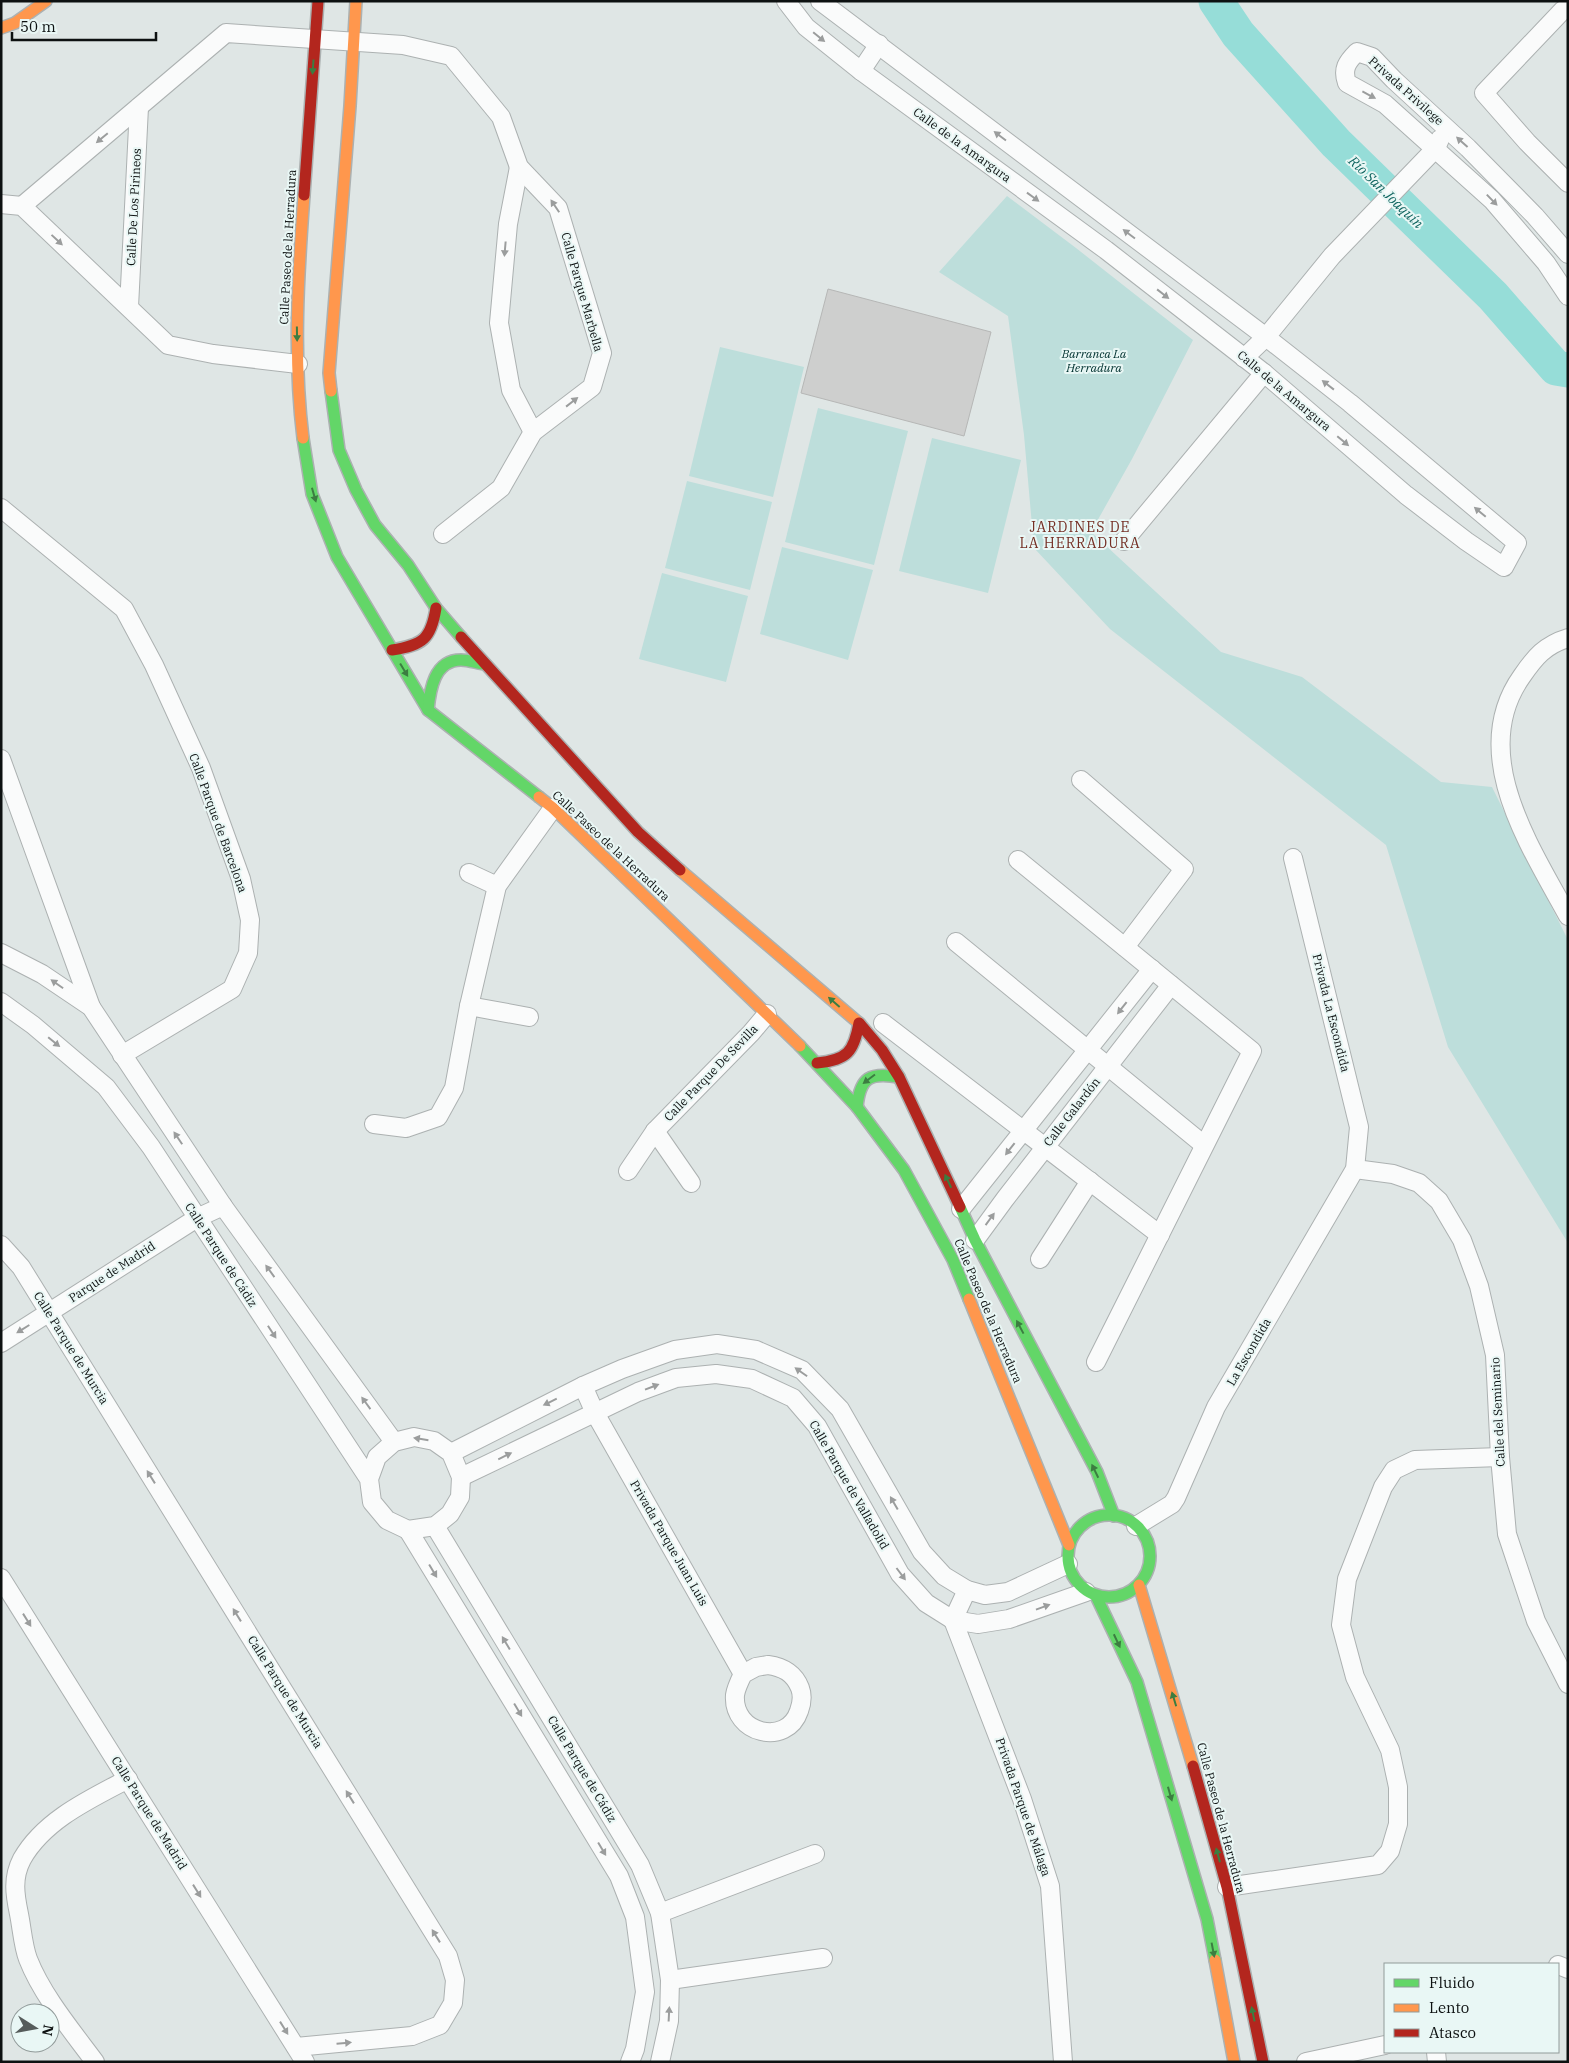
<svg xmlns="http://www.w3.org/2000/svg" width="1569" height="2063" font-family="'IBM Plex Serif',serif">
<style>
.green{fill:#bddedb}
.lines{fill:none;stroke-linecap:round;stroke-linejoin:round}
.river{stroke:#96ddd8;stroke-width:35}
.building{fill:#cecfce;stroke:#b6b7b6}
.street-casing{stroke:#acb1b1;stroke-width:20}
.fast-casing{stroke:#acb1b1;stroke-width:14}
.slow-casing{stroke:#acb1b1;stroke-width:14}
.jam-casing{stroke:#acb1b1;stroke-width:14}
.street{stroke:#fafbfb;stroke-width:18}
.fast{stroke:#63d668;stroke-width:11}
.slow{stroke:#ff974d;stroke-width:11}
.jam{stroke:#b3261e;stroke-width:11}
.oneway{fill:#9b9d9d}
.oneway2{fill:#3c7d41}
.labels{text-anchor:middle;stroke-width:4;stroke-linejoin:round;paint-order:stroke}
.street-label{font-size:12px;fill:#0d1111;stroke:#e9f7f5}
.park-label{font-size:12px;font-style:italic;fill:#003230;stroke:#e9f7f5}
.water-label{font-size:14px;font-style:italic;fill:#0f645f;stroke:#e9f7f5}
.neighbourhood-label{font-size:14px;letter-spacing:1px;fill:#742f24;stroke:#e9f7f5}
</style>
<rect width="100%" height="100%" fill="#dfe6e5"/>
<g class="green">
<path d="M1007 196 1076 248 1193 340 1132 459 1091 532 1221 652 1302 677 1441 782 1492 787 1568 940V1243L1448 1047 1386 845 1110 629 1034 548 1024 435 1008 316 939 272Z"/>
<path d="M720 347 804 367 773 497 689 476Z"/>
<path d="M818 408 908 431 874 565 785 542Z"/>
<path d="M932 438 1021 460 988 593 899 571Z"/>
<path d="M687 481 772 502 750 590 665 568Z"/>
<path d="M782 547 873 570 848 660 760 634Z"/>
<path d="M662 573 748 596 726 682 639 659Z"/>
</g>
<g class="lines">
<path class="river" d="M1216 1 1238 34 1336 143 1493 296 1556 368 1568 370"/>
</g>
<path class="building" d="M828 289 991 332 964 436 801 393Z"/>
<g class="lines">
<g class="street-casing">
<g id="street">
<path d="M786 1 806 27 861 71 1106 250 1264 373 1406 495 1466 541 1504 567 1517 543 1350 403 1266 337 820 1"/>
<path d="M1568 9 1563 10 1484 93 1527 142 1568 183"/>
<path d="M861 71 879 44"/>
<path d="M519 167 508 224 499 323 511 390 533 432"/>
<path d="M1 204 22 206 168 345 213 354 298 364"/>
<path d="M22 206 226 33 403 45 451 56 501 117 519 167 558 208 602 353 592 387 533 432 501 488 443 534"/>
<path d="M1568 254 1535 216 1468 148 1394 80 1372 57 1357 52C1347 62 1342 69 1347 83L1385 104 1492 200 1546 263 1568 296"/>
<path d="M129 307 139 107"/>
<path d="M1244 358 1266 337 1332 256 1436 148 1440 139"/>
<path d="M1 508 124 609 154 665 201 768 241 879 250 920 248 953 232 989 122 1055"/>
<path d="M1124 541 1264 373"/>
<path d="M1568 638C1545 645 1535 657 1522 676 1467 753 1530 846 1568 916"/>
<path d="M1 759 91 1007"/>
<path d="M1081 780 1184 869 1125 947"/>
<path d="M1018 860 1252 1051 1096 1362"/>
<path d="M469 873 497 886"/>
<path d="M956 942 1204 1145"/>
<path d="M1 953 42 974 91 1007 223 1206 394 1442"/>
<path d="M1 1002 33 1025 106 1087 151 1147 369 1479 372 1502 387 1520 408 1530 435 1526 450 1514 460 1497 461 1477 451 1453 434 1441 414 1437 394 1442 377 1457 369 1479"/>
<path d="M469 1006 529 1017"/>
<path d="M883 1023 1160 1235"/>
<path d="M374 1124 406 1128 438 1117 454 1088 469 1006 497 886 553 808"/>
<path d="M655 1131 691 1183"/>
<path d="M1355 1169 1393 1174 1419 1183 1439 1201 1462 1240 1479 1286 1495 1355 1500 1457 1507 1534 1536 1621 1568 1684"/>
<path d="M628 1171 655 1131 751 1033 767 1014"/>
<path d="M961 1209 1152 969"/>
<path d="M975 1240 1005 1199 1171 985"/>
<path d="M1 1245 21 1267 448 1956 455 1980 453 2003 440 2025 412 2036 296 2047"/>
<path d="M1040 1259 1090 1181"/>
<path d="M1 1343 197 1218 223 1206"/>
<path d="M583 1386 595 1413 743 1674"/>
<path d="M451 1453 583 1386 622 1369 675 1350 717 1344 756 1350 802 1370 840 1409 922 1552 944 1576 967 1590 985 1595 1008 1592 1068 1564"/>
<path d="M461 1477 638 1392 676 1378 716 1374 752 1379 793 1398 817 1426 900 1574 926 1603 953 1620 978 1624 1009 1619 1086 1592"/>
<path d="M435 1526 640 1865 660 1913 670 1980 669 2021 660 2062"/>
<path d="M1136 1526 1172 1504 1176 1498 1216 1407 1355 1169 1359 1127 1293 858"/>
<path d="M408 1530 619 1876 635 1917 645 1992 635 2049 630 2062"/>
<path d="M1 1578 305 2062"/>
<path d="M967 1590 953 1620 1022 1799 1050 1886 1063 2062"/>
<path d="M768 1665C783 1667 794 1673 800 1688 803 1696 802 1703 799 1711 787 1747 732 1734 735 1695 736 1688 740 1680 743 1674L756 1667Z"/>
<path d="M1227 1887 1378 1865 1390 1851 1398 1824V1787L1390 1750 1355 1677 1341 1625 1347 1579 1383 1487 1394 1470 1415 1460 1500 1457"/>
<path d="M660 1913 815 1854"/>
<path d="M1558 1965 1568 1969"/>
<path d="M670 1980 823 1958"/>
<path d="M1436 2052 1437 2062"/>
<path d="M95 2062C72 2031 42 1995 28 1959 23 1946 22 1929 19 1914 15 1895 12 1878 22 1859 44 1820 90 1799 128 1779"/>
<path d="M1306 2062 1385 2045"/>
</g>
</g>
<g class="fast-casing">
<g id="fast">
<path d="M331 391 339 450 356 490 375 525 408 565 436 608 461 637"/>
<path d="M303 438 312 494 337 557 428 710 539 797"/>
<path d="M428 710C430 690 434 660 461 660 468 660 477 663 484 664"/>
<path d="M800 1046 857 1107 904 1170 953 1260 969 1299"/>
<path d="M857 1107C860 1077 870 1072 899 1077"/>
<path d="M960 1207 975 1240 1097 1472 1114 1516"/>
<circle cx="1109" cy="1556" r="41"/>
<path d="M1096 1596 1137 1682 1207 1919 1215 1960"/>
</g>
</g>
<g class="slow-casing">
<g id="slow">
<path d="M1 28 15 23 46 1"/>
<path d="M331 391 329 373 350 106 356 1"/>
<path d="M303 438C293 357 298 276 304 195"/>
<path d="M539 797 553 808 800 1046"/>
<path d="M680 870 860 1024"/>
<path d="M969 1299 1069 1545"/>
<path d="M1139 1585 1193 1766"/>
<path d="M1215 1960 1234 2062"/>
</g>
</g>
<g class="jam-casing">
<g id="jam">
<path d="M304 195 318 1"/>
<path d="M461 637 638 832 680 870"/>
<path d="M392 650C423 645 431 639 436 608"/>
<path d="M860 1024 882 1050 899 1077 960 1207"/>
<path d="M817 1063C847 1060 854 1052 859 1023"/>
<path d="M1193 1766 1227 1887 1263 2062"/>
</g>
</g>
<use href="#street" class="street"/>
<use href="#fast" class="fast"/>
<use href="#slow" class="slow"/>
<use href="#jam" class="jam"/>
</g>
<defs><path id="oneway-solid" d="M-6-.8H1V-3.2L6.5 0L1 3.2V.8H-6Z" transform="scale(1.25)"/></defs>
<g class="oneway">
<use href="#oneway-solid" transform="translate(819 37) rotate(39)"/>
<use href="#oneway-solid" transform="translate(1369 95) rotate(28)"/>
<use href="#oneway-solid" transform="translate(1000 136) rotate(-143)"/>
<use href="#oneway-solid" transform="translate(102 138) rotate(140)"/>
<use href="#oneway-solid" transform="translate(1462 142) rotate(-138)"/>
<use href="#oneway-solid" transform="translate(1033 197) rotate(36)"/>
<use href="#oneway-solid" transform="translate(1492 200) rotate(46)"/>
<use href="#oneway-solid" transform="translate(555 206) rotate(-124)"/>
<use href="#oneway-solid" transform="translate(1129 234) rotate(-143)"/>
<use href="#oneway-solid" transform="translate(57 240) rotate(43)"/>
<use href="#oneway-solid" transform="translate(505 249) rotate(95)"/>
<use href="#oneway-solid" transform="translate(1163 294) rotate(38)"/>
<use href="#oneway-solid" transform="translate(1328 385) rotate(-142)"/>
<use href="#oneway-solid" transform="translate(572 402) rotate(-38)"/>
<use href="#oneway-solid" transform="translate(1343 441) rotate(40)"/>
<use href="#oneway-solid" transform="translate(1480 512) rotate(-140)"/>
<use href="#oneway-solid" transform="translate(57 984) rotate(-145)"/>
<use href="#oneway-solid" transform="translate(1122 1008) rotate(128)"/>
<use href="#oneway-solid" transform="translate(54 1042) rotate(39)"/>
<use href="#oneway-solid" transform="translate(178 1138) rotate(-124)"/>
<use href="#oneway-solid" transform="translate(1010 1149) rotate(128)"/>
<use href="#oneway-solid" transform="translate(990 1219) rotate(-54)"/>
<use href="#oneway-solid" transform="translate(270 1271) rotate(-126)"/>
<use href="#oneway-solid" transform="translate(23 1329) rotate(148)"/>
<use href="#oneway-solid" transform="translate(272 1332) rotate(57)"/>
<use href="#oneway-solid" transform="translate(801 1372) rotate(-145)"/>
<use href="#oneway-solid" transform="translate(652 1387) rotate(-21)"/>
<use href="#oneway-solid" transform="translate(550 1402) rotate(154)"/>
<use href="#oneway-solid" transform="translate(366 1403) rotate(-126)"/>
<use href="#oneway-solid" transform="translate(421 1439) rotate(-171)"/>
<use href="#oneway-solid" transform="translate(505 1456) rotate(-26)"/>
<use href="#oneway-solid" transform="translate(151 1477) rotate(-122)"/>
<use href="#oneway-solid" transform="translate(894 1503) rotate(-120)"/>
<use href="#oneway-solid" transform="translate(433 1571) rotate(59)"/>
<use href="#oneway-solid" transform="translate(901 1574) rotate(53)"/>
<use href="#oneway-solid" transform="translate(1043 1607) rotate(-20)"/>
<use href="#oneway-solid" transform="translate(237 1615) rotate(-122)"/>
<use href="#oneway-solid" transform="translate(27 1620) rotate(58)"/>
<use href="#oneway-solid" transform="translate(506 1643) rotate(-121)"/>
<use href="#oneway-solid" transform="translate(518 1710) rotate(59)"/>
<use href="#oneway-solid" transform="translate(350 1797) rotate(-122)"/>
<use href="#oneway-solid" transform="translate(602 1849) rotate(59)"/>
<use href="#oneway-solid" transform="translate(197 1891) rotate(58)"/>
<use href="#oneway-solid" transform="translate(436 1936) rotate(-122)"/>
<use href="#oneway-solid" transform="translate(669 2014) rotate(-87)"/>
<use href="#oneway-solid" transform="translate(284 2028) rotate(58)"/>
<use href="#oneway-solid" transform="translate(344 2043) rotate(-5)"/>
</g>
<g class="oneway2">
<use href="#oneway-solid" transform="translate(313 67) rotate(94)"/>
<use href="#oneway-solid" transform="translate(297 334) rotate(89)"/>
<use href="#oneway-solid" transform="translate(314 495) rotate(74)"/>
<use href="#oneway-solid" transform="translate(404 670) rotate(59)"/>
<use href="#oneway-solid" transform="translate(834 1002) rotate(-139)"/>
<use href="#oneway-solid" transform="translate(869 1079) rotate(143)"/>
<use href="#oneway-solid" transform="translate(948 1181) rotate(-115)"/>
<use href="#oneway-solid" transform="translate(1020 1327) rotate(-118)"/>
<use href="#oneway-solid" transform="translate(1095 1471) rotate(-116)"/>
<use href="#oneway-solid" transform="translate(1117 1641) rotate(65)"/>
<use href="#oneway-solid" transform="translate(1174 1699) rotate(-107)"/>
<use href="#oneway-solid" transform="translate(1170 1794) rotate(74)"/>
<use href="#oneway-solid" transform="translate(1218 1855) rotate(-105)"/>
<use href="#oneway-solid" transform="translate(1213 1950) rotate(79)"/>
<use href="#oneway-solid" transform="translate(1253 2014) rotate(-102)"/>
</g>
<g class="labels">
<g class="street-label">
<text transform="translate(1406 91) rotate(42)" y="4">Privada Privilege</text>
<text transform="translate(962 145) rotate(36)" y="4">Calle de la Amargura</text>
<text transform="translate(134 207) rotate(-87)" y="4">Calle De Los Pirineos</text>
<text transform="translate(288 247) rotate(-87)" y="4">Calle Paseo de la Herradura</text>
<text transform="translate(582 292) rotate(74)" y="4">Calle Parque Marbella</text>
<text transform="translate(1284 391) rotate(40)" y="4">Calle de la Amargura</text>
<text transform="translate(218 823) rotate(70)" y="4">Calle Parque de Barcelona</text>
<text transform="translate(611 846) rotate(43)" y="4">Calle Paseo de la Herradura</text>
<text transform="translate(1331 1013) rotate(76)" y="4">Privada La Escondida</text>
<text transform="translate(711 1073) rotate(-46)" y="4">Calle Parque De Sevilla</text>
<text transform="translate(1072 1112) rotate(-52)" y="4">Calle Galardón</text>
<text transform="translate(221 1255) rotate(57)" y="4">Calle Parque de Cádiz</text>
<text transform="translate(112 1272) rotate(-33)" y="4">Parque de Madrid</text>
<text transform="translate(988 1311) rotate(67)" y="4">Calle Paseo de la Herradura</text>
<text transform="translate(71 1348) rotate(58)" y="4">Calle Parque de Murcia</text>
<text transform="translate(1249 1352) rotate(-60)" y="4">La Escondida</text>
<text transform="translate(1498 1412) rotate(-93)" y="4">Calle del Seminario</text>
<text transform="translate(849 1485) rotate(60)" y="4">Calle Parque de Valladolid</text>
<text transform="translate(669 1543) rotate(60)" y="4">Privada Parque Juan Luis</text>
<text transform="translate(285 1692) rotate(58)" y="4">Calle Parque de Murcia</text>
<text transform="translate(582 1769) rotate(59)" y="4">Calle Parque de Cádiz</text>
<text transform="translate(1023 1807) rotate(71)" y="4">Privada Parque de Málaga</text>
<text transform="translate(149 1813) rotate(58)" y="4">Calle Parque de Madrid</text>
<text transform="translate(1221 1818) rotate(75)" y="4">Calle Paseo de la Herradura</text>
</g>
<g class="park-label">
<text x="1094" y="358">Barranca La<tspan x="1094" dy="14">Herradura</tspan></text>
</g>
<g class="water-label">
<text transform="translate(1386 192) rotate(44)" y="5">Río San Joaquín</text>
</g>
<g class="neighbourhood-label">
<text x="1080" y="532">JARDINES DE<tspan x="1080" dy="16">LA HERRADURA</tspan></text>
</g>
</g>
<rect width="1569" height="2063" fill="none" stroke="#0d1111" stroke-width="5"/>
<rect x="1384" y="1963" width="175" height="90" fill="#e9f7f5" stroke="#919b9a"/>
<rect x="1394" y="1979" width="25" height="8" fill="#63d668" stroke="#919b9a"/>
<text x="1429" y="1988" font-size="15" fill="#0d1111">Fluido</text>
<rect x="1394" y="2004" width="25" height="8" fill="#ff974d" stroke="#919b9a"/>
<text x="1429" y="2013" font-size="15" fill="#0d1111">Lento</text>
<rect x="1394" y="2029" width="25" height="8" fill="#b3261e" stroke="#919b9a"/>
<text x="1429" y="2038" font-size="15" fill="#0d1111">Atasco</text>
<g transform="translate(35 2028) rotate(101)"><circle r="24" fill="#e9f7f5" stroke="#919b9a"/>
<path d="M0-4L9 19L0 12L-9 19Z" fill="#565c5b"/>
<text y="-8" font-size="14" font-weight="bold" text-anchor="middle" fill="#0d1111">N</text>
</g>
<path d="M12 32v8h144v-8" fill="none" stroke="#0d1111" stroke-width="2.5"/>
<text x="20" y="32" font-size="15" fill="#0d1111" stroke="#e9f7f5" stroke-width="4" paint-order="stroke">50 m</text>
</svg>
